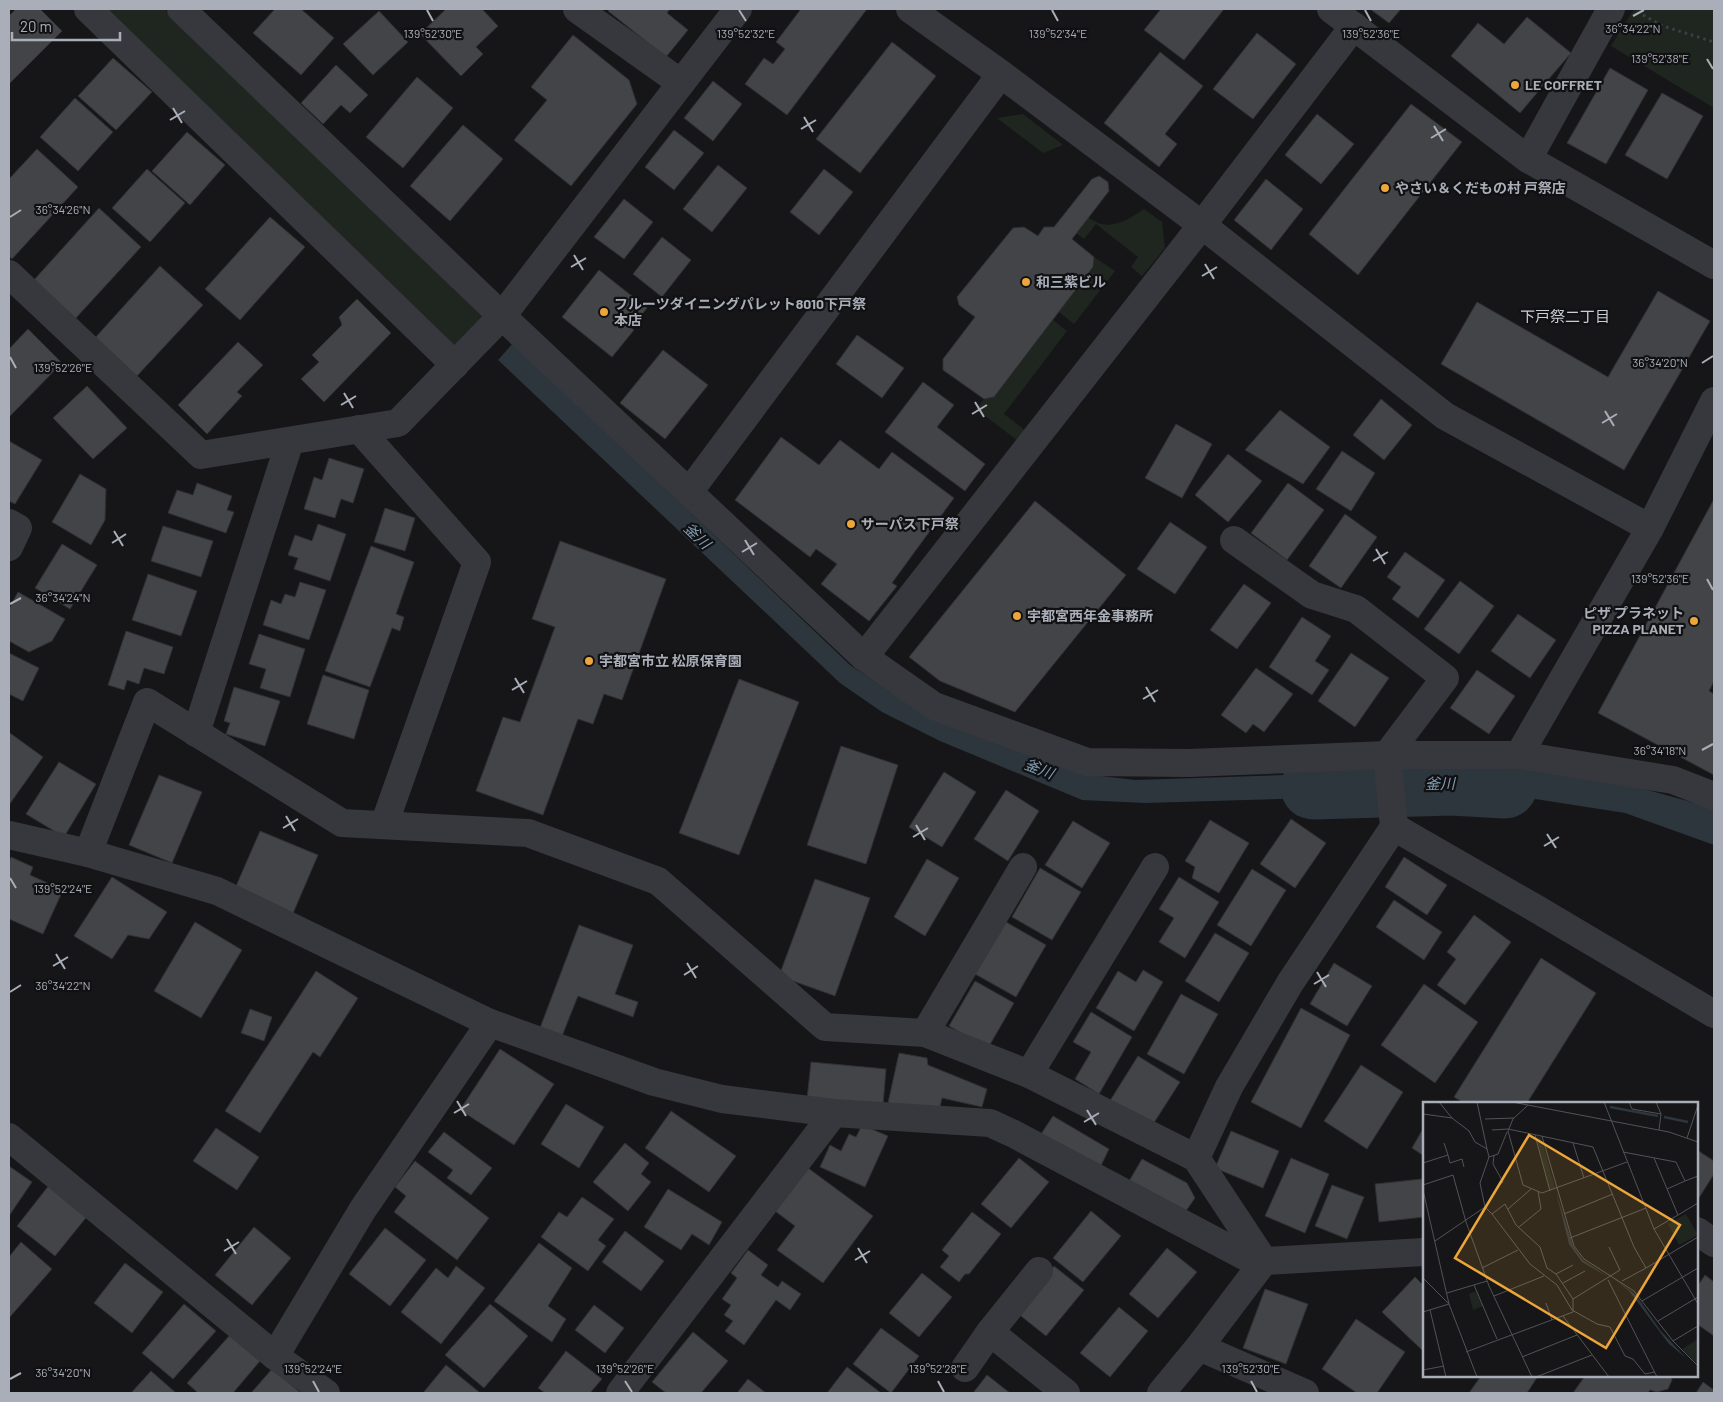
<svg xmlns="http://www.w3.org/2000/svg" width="1723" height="1402" font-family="Barlow,'Noto Sans JP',sans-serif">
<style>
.green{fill:#1e261f}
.water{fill:#2c363c}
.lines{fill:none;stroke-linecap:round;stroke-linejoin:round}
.river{stroke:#2c363c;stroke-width:65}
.building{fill:#434448;stroke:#303034}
.path{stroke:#3d3f44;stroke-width:3;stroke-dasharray:2.5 4;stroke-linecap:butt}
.street{stroke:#37383d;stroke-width:28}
.ticks{fill:none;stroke:#a9aeb8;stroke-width:2}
.poi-dot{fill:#eca63a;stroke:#111113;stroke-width:2}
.labels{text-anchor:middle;stroke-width:4.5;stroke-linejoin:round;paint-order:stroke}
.poi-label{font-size:14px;font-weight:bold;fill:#a9aeb8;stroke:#111113;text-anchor:start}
.neighbourhood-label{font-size:15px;fill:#c9cdd4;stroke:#111113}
.water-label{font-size:15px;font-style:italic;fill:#819db2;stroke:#111113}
.inset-river{fill:none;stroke:#2c363c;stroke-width:2.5}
.inset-road{fill:none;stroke:#515358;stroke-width:1}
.view{fill:#eca63a;fill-opacity:0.15;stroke:#eca63a;stroke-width:2.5}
.inset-edge{fill:none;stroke:#a9aeb8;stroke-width:2.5}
.ticks-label{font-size:12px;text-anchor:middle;fill:#a9aeb8;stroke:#111113;stroke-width:4.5;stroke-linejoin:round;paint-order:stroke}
</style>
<rect width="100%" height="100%" fill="#161618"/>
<g class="green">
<path d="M98 9H164L487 313 453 349Z"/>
<path d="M1634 9H1714V108L1611 46Z"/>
<path d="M1023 114 1063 145 1043 153 997 118Z"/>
<path d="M1144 209 1162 222 1165 248 1142 276 1131 267 1138 257 1096 224 1084 239 1076 233 1088 217C1108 233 1126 221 1144 209Z"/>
<path d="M1094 257 1115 271 1074 324 1059 312 1093 267Z"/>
<path d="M1053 320 1067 331 1004 414 1026 431 1018 441 976 409 984 399 994 397Z"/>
</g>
<g class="water">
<path d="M513 343 850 665 927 716 1085 774 1135 780 1375 772 1377 796 1145 803 1082 800 940 741 882 712 840 683 498 360Z"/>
<path d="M1513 769 1608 779 1702 805 1714 810V845L1625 813 1516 796 1417 795 1413 772Z"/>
</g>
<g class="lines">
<path class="river" d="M1313 787 1452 783 1505 786"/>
</g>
<g class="building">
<path d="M16 9H40L62 31 9 84V16Z"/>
<path d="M275 9H301L334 38 301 75 253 33Z"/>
<path d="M446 9H482L498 26 476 47 483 54 461 76 420 34Z"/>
<path d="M610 9H670L667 13 688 30 666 57 608 11Z"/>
<path d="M801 9H867L787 115 745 84 764 58 773 64 785 49 776 42Z"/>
<path d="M1161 9H1224L1184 60 1144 30Z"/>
<path d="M1370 9H1401L1389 23Z"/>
<path d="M379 11 408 42 373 75 343 44Z"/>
<path d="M1527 17 1571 53 1520 113 1451 56 1478 23 1504 44Z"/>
<path d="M1257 33 1296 64 1253 119 1213 89Z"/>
<path d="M573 35 629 80 637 104 571 186 514 140 547 100 531 87Z"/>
<path d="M892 42 936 76 860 173 816 139Z"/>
<path d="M1160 52 1203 86 1165 134 1177 144 1159 167 1104 123Z"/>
<path d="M113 58 152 92 116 130 78 96Z"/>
<path d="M336 65 368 95 350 113 341 105 323 124 301 103Z"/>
<path d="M1610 68 1648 90 1606 164 1567 143Z"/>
<path d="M417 77 453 108 403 168 366 137Z"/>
<path d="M713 81 742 104 713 141 684 118Z"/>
<path d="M1662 93 1703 116 1667 179 1625 155Z"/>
<path d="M75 98 113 132 78 171 40 137Z"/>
<path d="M1411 104 1462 142 1358 275 1309 234Z"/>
<path d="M1317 114 1354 144 1321 184 1285 155Z"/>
<path d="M463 125 503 159 450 221 410 186Z"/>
<path d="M674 130 704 153 674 190 645 167Z"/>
<path d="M187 132 225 165 190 205 152 171Z"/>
<path d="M37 149 78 187 12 259 9 256V179Z"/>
<path d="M718 165 747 188 712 232 683 209Z"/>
<path d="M147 169 185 203 150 242 112 208Z"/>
<path d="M824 169 853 192 819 235 790 212Z"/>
<path d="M1099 176 1108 182 1109 191 1072 239 1094 257 1093 267 994 397 984 399 943 370V359L975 317 959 305 957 297 1013 228 1024 227 1038 236 1044 227H1054L1092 179Z"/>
<path d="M1266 179 1303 209 1271 250 1234 220Z"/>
<path d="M624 199 653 222 624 259 594 237Z"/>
<path d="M99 208 141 247 75 319 33 281Z"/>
<path d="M270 217 305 247 240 320 205 289Z"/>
<path d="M662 237 691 260 662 297 633 274Z"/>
<path d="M160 266 203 305 136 377 94 339Z"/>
<path d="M599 270 647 308 631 328 634 330 612 357 562 317Z"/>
<path d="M1658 291 1710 321 1624 470 1441 364 1477 302 1608 377Z"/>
<path d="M357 299 391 333 324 402 301 379 319 362 312 355 342 325 339 317Z"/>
<path d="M28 329 62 363 9 417V349Z"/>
<path d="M857 335 904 368 882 398 836 364Z"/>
<path d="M238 342 263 365 237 392 242 396 207 434 178 405Z"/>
<path d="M663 350 708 385 665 439 620 403Z"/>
<path d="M923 382 954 405 937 427 985 464 965 491 885 432Z"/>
<path d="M87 386 127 428 93 459 53 418Z"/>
<path d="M1381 399 1412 425 1384 460 1353 435Z"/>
<path d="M1280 410 1330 447 1303 484 1245 450Z"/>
<path d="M1176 424 1212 444 1182 498 1145 478Z"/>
<path d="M781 437 819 465 840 440 879 469 892 452 954 498 892 583 897 586 869 621 821 584 837 564 816 549 810 557 735 500Z"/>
<path d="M9 441 42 460 15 504 9 501Z"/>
<path d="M1342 451 1375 473 1351 511 1316 489Z"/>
<path d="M1228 454 1262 481 1228 522 1195 495Z"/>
<path d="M329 458 364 469 353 503 341 499 335 518 304 509 314 477 322 480Z"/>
<path d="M80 474 106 489 105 520 91 545 52 522Z"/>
<path d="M197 483 232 496 227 510 234 512 226 533 168 513 177 490 193 495Z"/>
<path d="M1288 483 1324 510 1287 560 1251 533Z"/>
<path d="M1714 499V681L1709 691 1714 694V775L1598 713Z"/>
<path d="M1035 501 1126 575 1015 712 940 681 909 657Z"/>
<path d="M385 508 415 518 405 551 374 542Z"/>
<path d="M1345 514 1377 537 1341 588 1309 566Z"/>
<path d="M1170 522 1207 547 1175 594 1137 569Z"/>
<path d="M318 524 346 534 330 581 294 569 298 558 288 555 295 535 312 541Z"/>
<path d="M163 526 213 541 201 577 151 561Z"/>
<path d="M560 541 666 579 622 700 604 694 593 724 578 719 543 815 476 791 503 717 520 722 555 627 532 619Z"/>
<path d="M62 544 97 565 70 609 35 588Z"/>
<path d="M371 546 414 562 396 614 404 617 400 631 392 628 370 687 325 671Z"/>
<path d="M1405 552 1445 580 1418 618 1392 599 1401 587 1387 577Z"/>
<path d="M148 574 197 591 181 636 132 620Z"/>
<path d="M1460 581 1494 606 1459 654 1424 629Z"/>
<path d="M300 582 326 590 309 640 263 625 271 600 281 604 285 594 295 597Z"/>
<path d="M1244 584 1271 603 1237 649 1210 630Z"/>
<path d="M18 592 65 619 52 641 29 652 9 641V609Z"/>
<path d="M1518 614 1556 640 1530 678 1491 651Z"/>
<path d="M1302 617 1331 636 1315 661 1329 670 1312 695 1269 667Z"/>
<path d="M126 631 173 647 164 674 144 668 139 684 127 680 124 690 108 685Z"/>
<path d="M259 634 305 649 290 697 260 688 266 669 249 664Z"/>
<path d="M9 653 39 668 23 701 9 694Z"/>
<path d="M1351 653 1389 678 1355 727 1318 701Z"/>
<path d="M1256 668 1293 694 1264 732 1253 724 1246 733 1221 715Z"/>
<path d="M1477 670 1515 696 1489 734 1450 708Z"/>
<path d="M323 675 369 690 354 739 307 724Z"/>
<path d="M739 679 799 702 739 855 679 833Z"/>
<path d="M234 687 280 701 265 746 226 734 230 723 224 721Z"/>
<path d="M10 733 43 757 9 805V734Z"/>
<path d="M841 746 898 765 866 864 807 845Z"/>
<path d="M59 762 96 784 64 837 26 814Z"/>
<path d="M944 772 976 792 942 847 909 827Z"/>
<path d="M159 775 202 792 172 863 129 845Z"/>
<path d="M1006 790 1039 811 1008 861 974 839Z"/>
<path d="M1291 819 1326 843 1295 888 1260 864Z"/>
<path d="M1210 820 1249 843 1219 893 1192 878 1195 867 1185 861Z"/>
<path d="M1073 821 1110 843 1082 888 1045 865Z"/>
<path d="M260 831 318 855 291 918 233 893Z"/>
<path d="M11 857 33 867 30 875 63 890 43 934 9 919V862Z"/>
<path d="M1404 857 1447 885 1427 915 1385 887Z"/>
<path d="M927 859 959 878 925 936 894 917Z"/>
<path d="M1040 868 1081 892 1052 940 1012 917Z"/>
<path d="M1252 869 1286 890 1251 946 1217 925Z"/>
<path d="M112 877 167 912 149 939 128 935 112 959 74 936Z"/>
<path d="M1179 877 1219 902 1185 958 1159 942 1174 918 1159 909Z"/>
<path d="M815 879 870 898 835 996 779 976Z"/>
<path d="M1394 900 1442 932 1424 960 1376 927Z"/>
<path d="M1474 915 1511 942 1465 1005 1437 985 1456 959 1447 952Z"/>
<path d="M195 922 242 950 201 1018 154 991Z"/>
<path d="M1006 922 1046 945 1016 997 975 974Z"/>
<path d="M579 925 633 945 615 994 638 1002 633 1017 578 996 562 1036 540 1028Z"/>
<path d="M1215 933 1249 953 1219 1002 1185 981Z"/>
<path d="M1541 958 1596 993 1527 1103H1464L1454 1097Z"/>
<path d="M1334 963 1372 986 1347 1026 1310 1004Z"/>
<path d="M1143 970 1163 982 1134 1031 1096 1008 1118 971 1136 982Z"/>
<path d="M316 971 358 998 320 1057 313 1052 260 1133 225 1111Z"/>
<path d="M975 981 1014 1003 988 1048 949 1026Z"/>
<path d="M1424 984 1478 1022 1435 1083 1381 1045Z"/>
<path d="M1181 994 1218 1014 1184 1074 1147 1054Z"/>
<path d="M1301 1008 1350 1035 1301 1128 1251 1102Z"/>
<path d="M250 1009 272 1017 264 1041 241 1033Z"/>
<path d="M1091 1012 1132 1037 1099 1094 1075 1079 1091 1052 1073 1042Z"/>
<path d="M500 1049 554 1084 514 1145 460 1110Z"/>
<path d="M899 1053 927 1058 928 1065 987 1089 982 1107 942 1098 939 1111 888 1103Z"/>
<path d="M1138 1056 1180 1082 1150 1129 1108 1104Z"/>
<path d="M811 1062 886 1069 883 1106 807 1099Z"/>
<path d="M1361 1065 1403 1092 1367 1149 1324 1121Z"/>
<path d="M566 1104 604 1127 579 1168 541 1144Z"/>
<path d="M671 1111 736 1156 709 1192 645 1148Z"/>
<path d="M1053 1116 1109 1149 1097 1174 1037 1140Z"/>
<path d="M862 1125 888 1136 865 1187 820 1167 830 1145 841 1151 849 1134 856 1137Z"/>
<path d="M1424 1127V1156L1412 1148Z"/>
<path d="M216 1128 259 1157 237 1190 193 1161Z"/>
<path d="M1231 1131 1279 1151 1263 1188 1215 1168Z"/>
<path d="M444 1132 492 1168 471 1195 447 1178 453 1170 428 1152Z"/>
<path d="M625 1143 649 1163 641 1174 651 1182 628 1211 593 1182Z"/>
<path d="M1697 1150 1714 1161V1174L1697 1201Z"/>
<path d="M1019 1158 1049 1182 1011 1228 981 1204Z"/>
<path d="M1291 1158 1329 1174 1305 1233 1265 1216Z"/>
<path d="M1142 1159 1187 1183 1195 1198 1181 1218 1125 1188Z"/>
<path d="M415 1161 489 1218 457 1260 394 1212 406 1196 395 1187Z"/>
<path d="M9 1166 32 1182 9 1216Z"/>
<path d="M808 1168 873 1216 823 1283 777 1250 795 1226 775 1211Z"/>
<path d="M1422 1179 1424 1217 1379 1222 1375 1184Z"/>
<path d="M50 1184 89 1214 55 1256 17 1226Z"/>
<path d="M1332 1185 1364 1197 1347 1239 1315 1226Z"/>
<path d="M668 1189 722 1222 709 1245 692 1234 681 1250 644 1227Z"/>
<path d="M582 1197 614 1219 598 1240 606 1246 588 1271 541 1237 559 1212 567 1217Z"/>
<path d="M1091 1211 1121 1236 1083 1282 1053 1258Z"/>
<path d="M972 1212 1001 1234 969 1274H965L959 1282 940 1267 949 1256 942 1250Z"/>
<path d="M254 1227 291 1258 252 1305 215 1275Z"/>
<path d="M385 1228 426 1260 390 1306 349 1274Z"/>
<path d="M625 1231 664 1261 641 1291 602 1262Z"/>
<path d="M21 1242 52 1269 9 1318V1257Z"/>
<path d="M539 1243 572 1268 548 1306 566 1319 552 1342 494 1301Z"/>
<path d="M1167 1248 1197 1272 1158 1318 1129 1294Z"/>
<path d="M748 1250 768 1265 761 1275 778 1287 782 1281 801 1294 790 1310 776 1300 744 1345 725 1331 733 1321 724 1315 731 1305 722 1299 737 1278 731 1273Z"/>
<path d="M125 1263 163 1292 132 1333 94 1303Z"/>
<path d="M456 1266 485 1288 441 1344 401 1312 436 1268 448 1278Z"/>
<path d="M1054 1266 1084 1290 1046 1336 1016 1312Z"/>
<path d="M922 1273 952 1297 919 1337 889 1313Z"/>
<path d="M1705 1275 1714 1282V1336L1697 1324V1287Z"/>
<path d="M1415 1277 1424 1286 1423 1351 1382 1312Z"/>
<path d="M1265 1289 1308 1304 1286 1364 1243 1348Z"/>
<path d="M184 1304 216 1331 173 1379 142 1353Z"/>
<path d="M490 1304 528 1336 484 1388 445 1355Z"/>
<path d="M594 1305 624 1328 605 1353 575 1330Z"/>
<path d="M1119 1307 1148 1331 1110 1377 1080 1353Z"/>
<path d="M1356 1319 1405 1352 1377 1393H1357L1322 1369Z"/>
<path d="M881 1328 919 1356 891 1393 853 1364Z"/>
<path d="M693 1332 728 1361 701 1393H666L652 1382Z"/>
<path d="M230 1335 260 1361 233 1393H198L187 1383Z"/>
<path d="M566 1351 602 1379 590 1393H545L538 1388Z"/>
<path d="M446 1365 479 1392 478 1393H423Z"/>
<path d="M847 1367 881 1393H827Z"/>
<path d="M272 1369 301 1393H251Z"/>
<path d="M151 1371 176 1393H131Z"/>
<path d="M987 1375 1010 1393H973Z"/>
<path d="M1481 1376H1538L1527 1393H1469Z"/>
<path d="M1585 1376H1671L1672 1380 1668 1389 1657 1392 1650 1390 1648 1393H1573Z"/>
<path d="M748 1379 766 1393H737Z"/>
<path d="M1703 1382 1714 1390V1393H1696Z"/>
</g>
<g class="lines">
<path class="path" d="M1643 15 1663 26 1714 42"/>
<g class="street">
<path d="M88 9 455 365"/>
<path d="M181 9 502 316 864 657 934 706 1087 762 1189 763 1387 755H1519L1673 780 1714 796"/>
<path d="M577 9 681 83"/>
<path d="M910 9 1001 74 1202 225 1445 416 1650 528 1519 755"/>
<path d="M1331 9 1528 159 1714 265"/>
<path d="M1528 159 1611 9"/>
<path d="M9 274 201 455 398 423 502 316 738 9"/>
<path d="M359 429 477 562 384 825"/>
<path d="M689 492 1001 74"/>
<path d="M9 523 18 528 9 547"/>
<path d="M1650 528 1714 401"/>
<path d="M864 657 1202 225 1354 26"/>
<path d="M196 733 290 441"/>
<path d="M1394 827 1535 908 1714 1014"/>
<path d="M9 835 88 853 147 702 342 823 528 833 658 881 825 1027 925 1033 1029 1074 1196 1158 1264 1261 1199 1347 1161 1393"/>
<path d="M88 853 217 891 490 1023 654 1082 722 1099 834 1113 990 1123 1014 1134 1244 1256 1264 1261 1424 1252"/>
<path d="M925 1033 1023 867"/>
<path d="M1029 1074 1155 867"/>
<path d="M9 1137 275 1356 326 1393"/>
<path d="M1196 1158 1229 1087 1290 983 1394 827 1387 755 1445 678 1356 609 1312 595 1234 540"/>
<path d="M1697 1231 1714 1243"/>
<path d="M990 1332 1066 1393"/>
<path d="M1199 1347 1305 1393"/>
<path d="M275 1356 363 1209 490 1023"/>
<path d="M965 1368 990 1332 1039 1271"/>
<path d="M620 1393 834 1113"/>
</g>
</g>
<path class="ticks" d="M427 10 433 21M739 10 746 21M1052 10 1058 21M1365 10 1371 21M1633 16 1644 10M1707 59 1713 69M173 108 182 123M804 117 813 132M170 120 185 111M1434 126 1443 141M801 129 816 120M1431 138 1446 129M10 217 21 210M574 255 583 270M1205 264 1214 279M571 267 586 258M1202 276 1217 267M10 357 16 368M1702 363 1713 356M344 393 353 408M975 402 984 417M341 405 356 396M1605 411 1614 426M972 414 987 405M1602 423 1617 414M114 531 123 546M745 540 754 555M112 543 126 534M1376 549 1385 564M742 552 757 543M1373 561 1388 552M1707 579 1713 590M10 604 21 598M515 678 524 693M1146 687 1155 702M512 690 527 681M1143 699 1158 690M1702 750 1713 744M286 816 295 831M916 825 925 840M283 828 298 819M1547 834 1556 848M913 837 928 828M1544 846 1559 837M10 878 16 888M56 954 65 969M687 963 696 978M53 966 68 957M1317 972 1326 987M684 975 698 966M1314 984 1329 975M10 992 21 985M457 1101 466 1116M1087 1110 1096 1125M454 1113 469 1104M1084 1122 1099 1113M227 1239 236 1254M858 1248 867 1263M224 1251 239 1242M855 1260 870 1251M10 1379 21 1373M313 1381 319 1392M625 1381 632 1392M938 1381 944 1392M1251 1381 1257 1392"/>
<g class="poi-dot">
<circle cx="1515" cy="85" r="5"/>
<circle cx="1385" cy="188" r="5"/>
<circle cx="1026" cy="282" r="5"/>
<circle cx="604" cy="312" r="5"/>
<circle cx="851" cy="524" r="5"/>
<circle cx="1017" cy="616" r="5"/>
<circle cx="1694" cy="621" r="5"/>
<circle cx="589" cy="661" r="5"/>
</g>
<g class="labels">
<g class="poi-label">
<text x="1525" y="90">LE COFFRET</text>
<text x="1395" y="193">やさい＆くだもの村 戸祭店</text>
<text x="1036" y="287">和三紫ビル</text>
<text x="614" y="309">フルーツダイニングパレット8010下戸祭<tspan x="614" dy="16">本店</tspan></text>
<text x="861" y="529">サーパス下戸祭</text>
<text x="1684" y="618" text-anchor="end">ピザ プラネット<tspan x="1684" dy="16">PIZZA PLANET</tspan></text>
<text x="1027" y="621">宇都宮西年金事務所</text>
<text x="599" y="666">宇都宮市立 松原保育園</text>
</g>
<g class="neighbourhood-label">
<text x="1565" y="322">下戸祭二丁目</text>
</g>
<g class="water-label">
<text transform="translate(697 536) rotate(44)" y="5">釜川</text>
<text transform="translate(1039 769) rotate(21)" y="5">釜川</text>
<text transform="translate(1440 784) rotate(-1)" y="5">釜川</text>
</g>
</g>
<g transform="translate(1423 1102)">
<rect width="275" height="275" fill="#161618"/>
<path d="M113 34 118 35 132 86 127 87ZM263 112 275 133 256 143 245 122ZM53 189 60 204 50 208 46 192ZM275 237V263L259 247Z" fill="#1e261f"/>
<path d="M133 90 150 144 160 158 185 175 159 160 146 142ZM189 175 213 193 237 228 263 256 246 242 206 189Z" fill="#2c363c"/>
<path class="inset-river" d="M187 5 235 14M241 15 265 20"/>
<path class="inset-road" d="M16 0 29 16M54 0 64 47M89 0 246 30 275 40M181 0 231 127 275 202M206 0 209 7 238 12M233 0 238 12 236 28M105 3 90 17 85 29 100 83 119 91 204 60M0 12 29 16 46 29 52 40 64 47 66 55M62 17 91 16M69 28 85 27 170 45 211 145 223 166 199 179M112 33 127 89M119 34 151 144 161 157 211 189 250 239 275 264M264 36 275 3M150 41 161 76M200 50 253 60 262 79 275 74M25 53 27 61 39 57 41 65M71 53 70 62 80 80 75 84M231 56 255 113 231 127M0 61 25 53 21 41M0 83 30 73 43 120 66 184 109 275M244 87 262 79M0 88 26 202 54 275M62 105 57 81 66 55 75 52 84 30M85 107 108 87M69 112 107 162 134 183 149 208 174 222 187 225 202 254 210 257 222 272 232 270M141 112 190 92M255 113 275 101M96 125 118 107 115 89M147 136 223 106M12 139 62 105 69 112 82 102 93 123 117 145 124 166 133 172 150 197V210L43 250M59 166 95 148M223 166 275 135M133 172 150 163M0 176 26 202M185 178 234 275M140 181 162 169M51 183 74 237M24 191 64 179M71 194 121 174M150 197 197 168 186 145M219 199 275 166M123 201 129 218M7 208 23 275M0 210 26 202M140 214 186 275M235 219 275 195M250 239 275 224M99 255 154 233M0 268 21 264M113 275 169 253"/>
<path class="view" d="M106 33 257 123 183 246 32 156Z"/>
<rect width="275" height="275" class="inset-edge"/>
</g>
<g class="ticks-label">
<text x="1633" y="33">36°34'22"N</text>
<text x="433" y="38">139°52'30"E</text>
<text x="746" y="38">139°52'32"E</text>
<text x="1058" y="38">139°52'34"E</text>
<text x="1371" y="38">139°52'36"E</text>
<text x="1660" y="63">139°52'38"E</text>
<text x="63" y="214">36°34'26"N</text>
<text x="1660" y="367">36°34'20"N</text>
<text x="63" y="372">139°52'26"E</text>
<text x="1660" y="583">139°52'36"E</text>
<text x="63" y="602">36°34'24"N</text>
<text x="1660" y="755">36°34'18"N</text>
<text x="63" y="893">139°52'24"E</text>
<text x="63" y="990">36°34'22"N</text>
<text x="313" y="1373">139°52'24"E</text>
<text x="625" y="1373">139°52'26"E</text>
<text x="938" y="1373">139°52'28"E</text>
<text x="1251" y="1373">139°52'30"E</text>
<text x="63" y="1377">36°34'20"N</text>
</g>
<rect width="1723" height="1402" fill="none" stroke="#a9aeb8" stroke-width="20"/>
<path d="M12 32v8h108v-8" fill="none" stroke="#a9aeb8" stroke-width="2.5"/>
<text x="20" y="32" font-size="15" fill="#a9aeb8" stroke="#111113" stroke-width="4" paint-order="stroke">20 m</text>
</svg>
